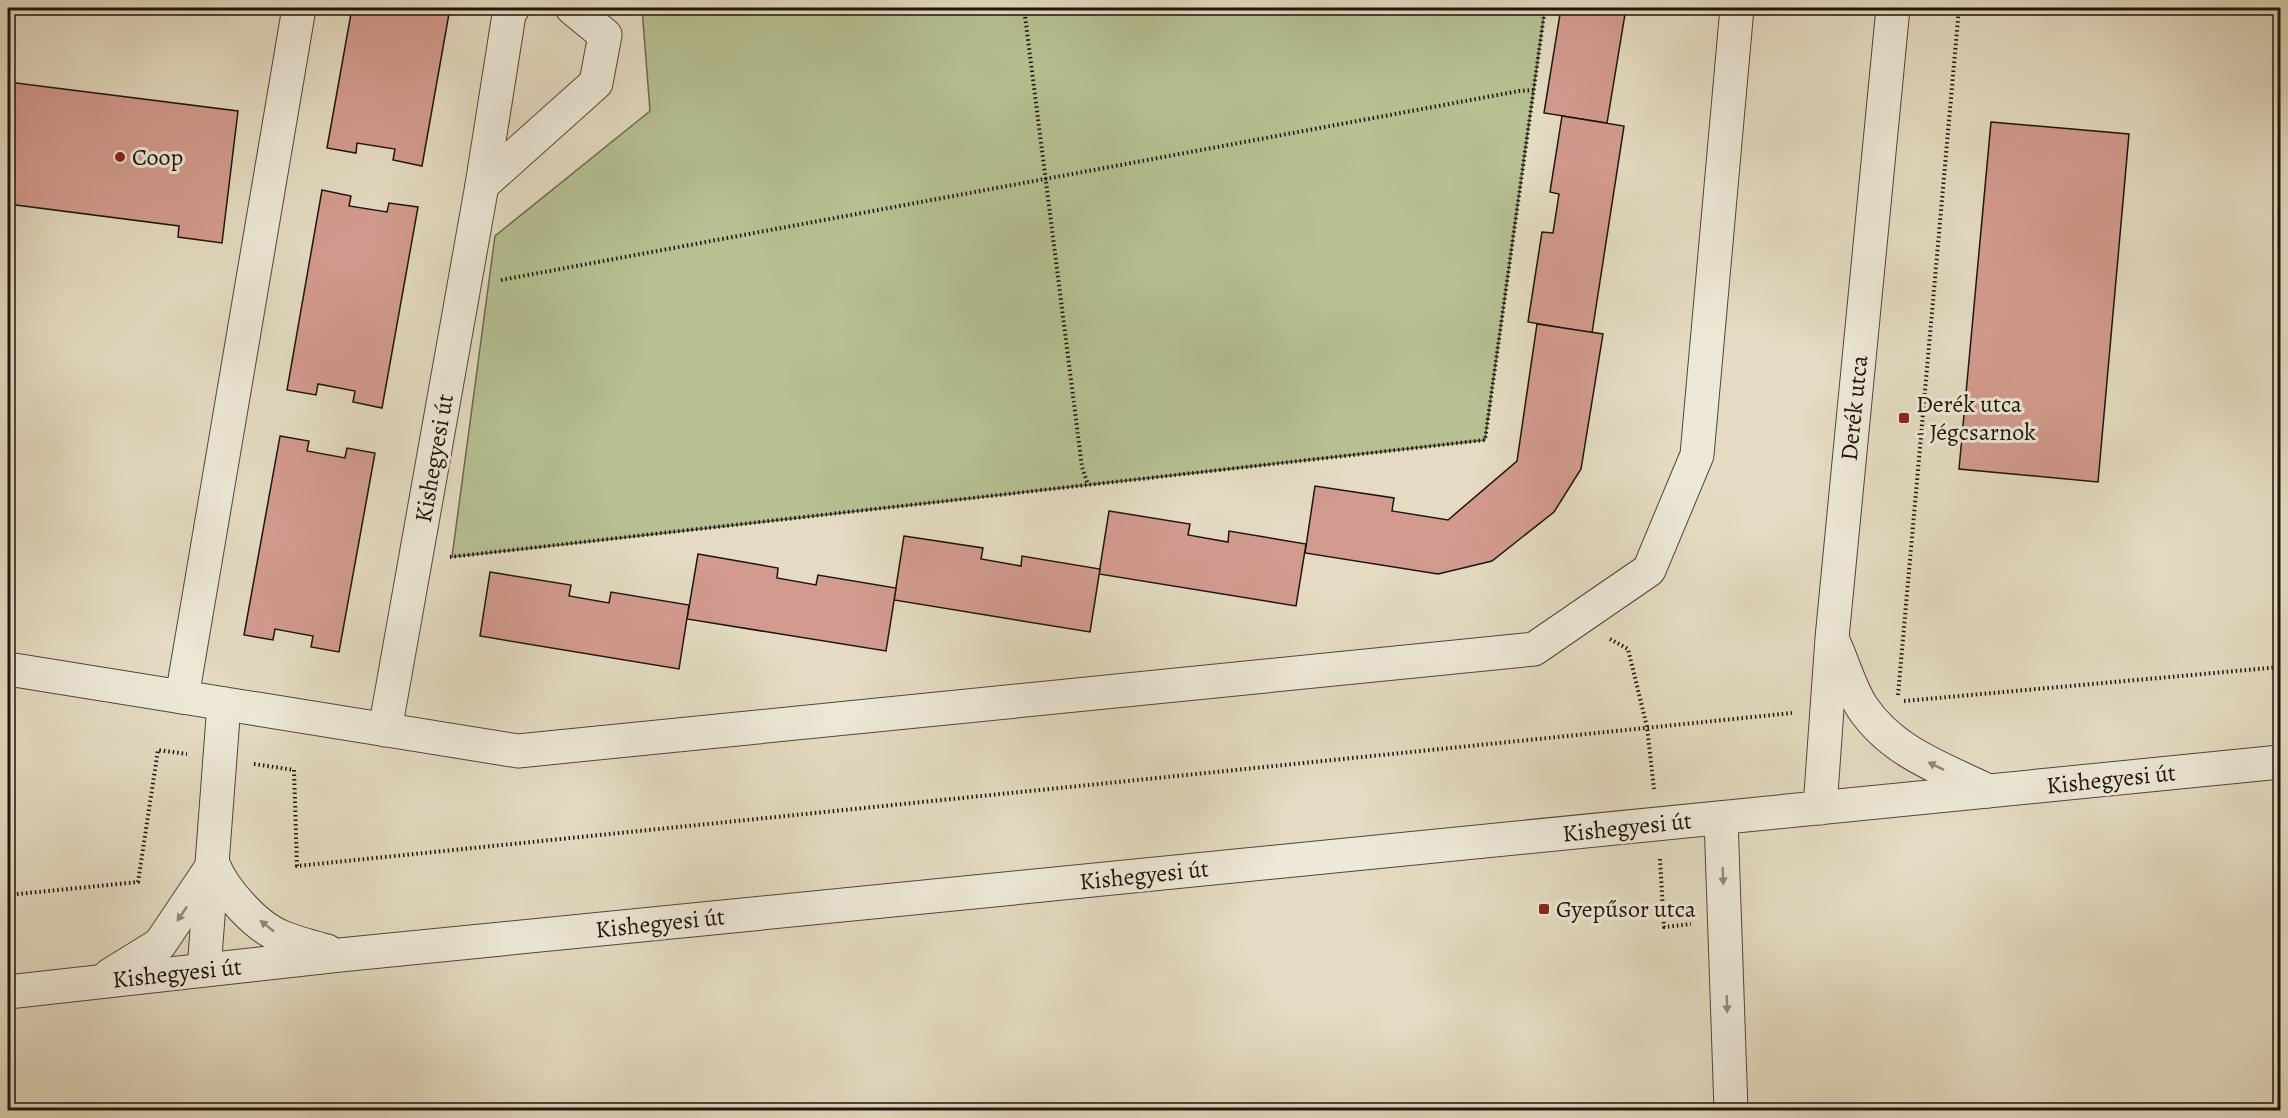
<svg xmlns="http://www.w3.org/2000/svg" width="2288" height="1118" font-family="Alegreya,serif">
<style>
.green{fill:#b6c092;stroke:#6a6a4f;stroke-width:1.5}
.building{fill:#d39b90;stroke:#1e140c;stroke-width:1.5}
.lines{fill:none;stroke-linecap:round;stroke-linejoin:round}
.minor-casing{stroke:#50463a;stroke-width:35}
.path{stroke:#1e140c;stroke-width:4;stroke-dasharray:1.5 3;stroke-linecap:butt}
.minor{stroke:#ede8d7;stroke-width:33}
.oneway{fill:#90897c}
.poi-dot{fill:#8f2418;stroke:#ede8d7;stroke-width:2}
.labels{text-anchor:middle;stroke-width:6;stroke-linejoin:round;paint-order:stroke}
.poi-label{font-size:24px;fill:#1e140c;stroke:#ede8d7;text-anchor:start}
.street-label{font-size:24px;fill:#1e140c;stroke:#ede8d7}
</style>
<rect width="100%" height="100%" fill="#e4dbc2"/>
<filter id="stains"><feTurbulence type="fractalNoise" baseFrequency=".00333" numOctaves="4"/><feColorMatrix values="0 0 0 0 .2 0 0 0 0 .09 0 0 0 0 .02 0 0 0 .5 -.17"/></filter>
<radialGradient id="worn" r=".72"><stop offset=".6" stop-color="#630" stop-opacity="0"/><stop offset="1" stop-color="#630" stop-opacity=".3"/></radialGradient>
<path class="green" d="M642 8H1545L1485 440 452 557 495 236 650 111Z"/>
<g class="building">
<path d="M211 8H245L244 13Z"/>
<path d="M352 8H450L422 166 393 160 395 149 357 143 356 153 327 148Z"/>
<path d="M1561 8H1626L1607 123 1544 113Z"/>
<path d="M8 82 238 111 222 243 178 237 179 226 8 204Z"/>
<path d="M1562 116 1624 126 1592 333 1528 322 1542 232 1553 233 1559 194 1550 192Z"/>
<path d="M1991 122 2129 134 2098 482 1959 469Z"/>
<path d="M322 190 351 196 349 206 387 212 389 203 418 207 382 408 353 402 355 391 318 384 316 395 287 390Z"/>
<path d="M1537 324 1603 334 1581 469 1554 512 1492 561 1438 574 1305 553 1315 486 1394 498 1392 511 1448 520 1517 461Z"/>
<path d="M280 436 309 441 307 451 345 458 347 448 375 453 339 652 311 647 313 636 275 629 273 640 244 635Z"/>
<path d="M1109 511 1190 524 1188 535 1228 542 1229 531 1306 544 1296 606 1099 574Z"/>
<path d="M904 536 983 548 981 559 1021 566 1022 556 1100 569 1090 632 894 600Z"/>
<path d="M698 554 778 568 777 578 816 585 818 575 896 588 886 651 687 619Z"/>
<path d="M490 572 571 585 569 596 609 603 611 592 689 605 679 669 480 636Z"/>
</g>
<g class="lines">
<g class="minor-casing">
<g id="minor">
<path d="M482 185 596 83 605 35 572 8"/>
<path d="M1834 643C1843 663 1850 688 1862 707 1892 752 1941 768 1988 791"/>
<path d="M8 669 518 751 1534 649 1649 570 1697 455 1737 8"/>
<path d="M182 697 299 8"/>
<path d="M385 730 482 185 510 8H513"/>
<path d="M1820 808 1832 638 1893 8"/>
<path d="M1721 818 1731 1110"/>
<path d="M213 864C223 890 256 927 282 937 296 943 312 947 327 951"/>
<path d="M204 970 224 704"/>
<path d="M110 975 160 944 209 871"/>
<path d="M8 992 340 955 2280 762"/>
</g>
</g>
<g class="path">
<path d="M1024 8 1082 467 1088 485"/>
<path d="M501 280 1519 91 1533 90"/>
<path d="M450 557 1485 440 1545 8"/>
<path d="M1610 639 1628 649 1647 727 1654 789"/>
<path d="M1898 695 1959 8"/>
<path d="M1904 701 2280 667"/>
<path d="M254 764 294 770 297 866 1792 713"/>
<path d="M1660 859 1664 927 1691 924"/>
<path d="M8 895 138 882 158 750 187 754"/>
</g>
<use href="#minor" class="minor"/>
</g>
<defs><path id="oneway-solid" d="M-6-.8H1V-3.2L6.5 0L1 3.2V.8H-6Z" transform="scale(1.5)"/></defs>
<g class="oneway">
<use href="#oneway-solid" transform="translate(1936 766) rotate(-154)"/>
<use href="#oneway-solid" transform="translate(1723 876) rotate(88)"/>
<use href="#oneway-solid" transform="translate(182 914) rotate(124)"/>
<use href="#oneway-solid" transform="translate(267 926) rotate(-142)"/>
<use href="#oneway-solid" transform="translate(1727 1004) rotate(88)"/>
</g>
<g class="poi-dot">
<circle cx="120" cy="157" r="6"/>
<rect x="1898" y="412" width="12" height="12" rx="3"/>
<rect x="1538" y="903" width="12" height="12" rx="3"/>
</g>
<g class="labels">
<g class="poi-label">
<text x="132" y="165">Coop</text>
<text x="1916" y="412">Derék utca<tspan x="1916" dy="28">- Jégcsarnok</tspan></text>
<text x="1556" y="917">Gyepűsor utca</text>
</g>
<g class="street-label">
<text transform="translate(1854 408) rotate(-84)" y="8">Derék utca</text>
<text transform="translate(434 458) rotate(-80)" y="8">Kishegyesi út</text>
<text transform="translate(2111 779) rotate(-6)" y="8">Kishegyesi út</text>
<text transform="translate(1627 827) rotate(-6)" y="8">Kishegyesi út</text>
<text transform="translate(1144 875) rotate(-6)" y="8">Kishegyesi út</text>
<text transform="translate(660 923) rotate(-6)" y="8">Kishegyesi út</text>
<text transform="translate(177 973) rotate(-6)" y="8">Kishegyesi út</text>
</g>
</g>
<rect width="2288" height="1118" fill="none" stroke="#e4dbc2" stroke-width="30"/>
<rect x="9" y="9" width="2270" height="1100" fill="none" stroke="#1e140c" stroke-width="3"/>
<rect x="15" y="15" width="2258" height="1088" fill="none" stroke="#1e140c" stroke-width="1.5"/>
<rect width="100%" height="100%" filter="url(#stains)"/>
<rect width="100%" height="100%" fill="url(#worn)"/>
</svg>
